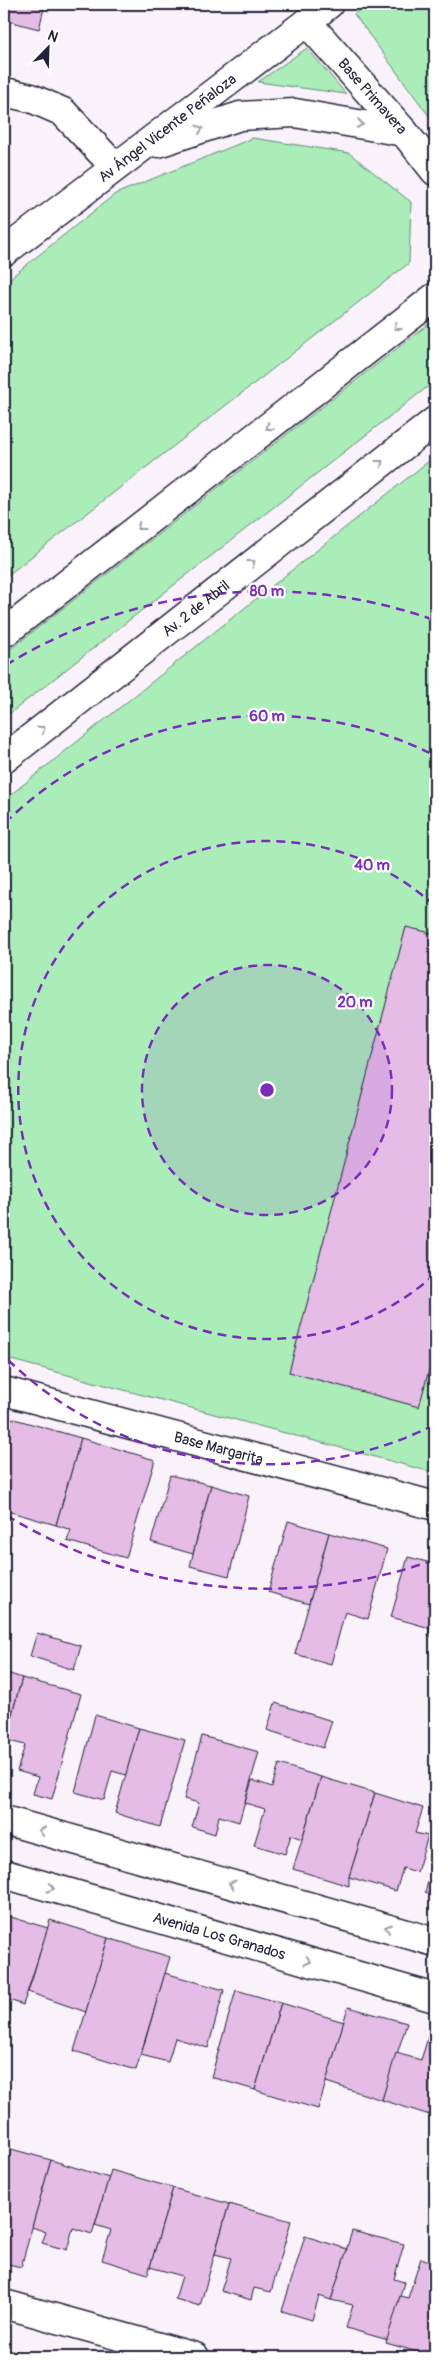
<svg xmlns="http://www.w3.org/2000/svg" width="439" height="2361" font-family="Pangolin,sans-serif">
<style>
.green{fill:#aaedb8;stroke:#66887a}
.building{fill:#e4bce5;stroke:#22223b}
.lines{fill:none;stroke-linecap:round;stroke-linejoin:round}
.minor-casing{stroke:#22223b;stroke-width:31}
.major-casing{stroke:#22223b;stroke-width:31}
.minor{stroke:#fff;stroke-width:28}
.major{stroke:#fff;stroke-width:28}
.oneway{stroke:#9c9ca7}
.ring{fill:none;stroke:#7b2cbf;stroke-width:2.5;stroke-dasharray:9 6}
.labels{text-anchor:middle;stroke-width:4.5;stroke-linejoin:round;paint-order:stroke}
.street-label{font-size:15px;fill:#22223b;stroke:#fff}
.centre{fill:#7b2cbf;stroke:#fff;stroke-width:2.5}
.ring-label{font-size:15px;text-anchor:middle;font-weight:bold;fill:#7b2cbf;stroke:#fff;stroke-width:4.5;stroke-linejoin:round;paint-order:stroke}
</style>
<rect width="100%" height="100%" fill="#faf2fa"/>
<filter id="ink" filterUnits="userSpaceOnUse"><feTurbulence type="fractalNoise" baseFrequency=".02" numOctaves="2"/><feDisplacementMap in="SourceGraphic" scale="10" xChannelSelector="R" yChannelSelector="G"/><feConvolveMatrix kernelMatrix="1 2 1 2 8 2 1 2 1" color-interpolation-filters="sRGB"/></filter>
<g filter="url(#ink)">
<g class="green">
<path d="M367 4H435V124L354 14Z"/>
<path d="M307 48 346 94 258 82Z"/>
<path d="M253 138 349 153 411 202 409 263 4 578V283L115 194Z"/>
<path d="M435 319V381L4 718V654Z"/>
<path d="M435 456V1473L4 1358V800Z"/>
</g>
<g class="building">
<path d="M4 4H45L39 29 4 20Z"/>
<path d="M406 927 435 934V1347L419 1407 289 1372Z"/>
<path d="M4 1416 81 1438 56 1525 4 1510Z"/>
<path d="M81 1438 155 1460 126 1558 67 1541 71 1530 56 1525Z"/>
<path d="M170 1475 211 1485 193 1554 151 1542Z"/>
<path d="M211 1485 249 1496 229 1576 190 1566Z"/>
<path d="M288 1521 329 1533 309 1604 268 1592Z"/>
<path d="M329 1533 387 1549 368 1619 345 1612 331 1664 295 1654Z"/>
<path d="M408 1557 435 1564V1609L430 1628 391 1617Z"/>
<path d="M435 1609V1637L428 1635Z"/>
<path d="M37 1633 81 1646 74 1670 30 1656Z"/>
<path d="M4 1672 22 1678 4 1742Z"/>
<path d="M22 1678 81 1694 52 1799 33 1794 38 1777 17 1771 25 1745 5 1740Z"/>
<path d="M275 1703 332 1721 323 1748 267 1730Z"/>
<path d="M95 1715 139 1728 126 1775 112 1771 104 1800 75 1792Z"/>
<path d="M139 1728 185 1740 160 1827 115 1813Z"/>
<path d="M202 1736 259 1752 239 1822 219 1816 215 1834 192 1827 199 1803 184 1799Z"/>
<path d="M279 1764 321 1777 302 1839 291 1835 285 1854 254 1845 265 1809 245 1803 252 1780 272 1787Z"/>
<path d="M321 1777 375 1793 349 1877V1886L293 1869Z"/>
<path d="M375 1793 423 1808 415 1833 428 1836 417 1872 403 1868 396 1891 349 1877Z"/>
<path d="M435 1857V1895L425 1892Z"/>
<path d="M4 1915 48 1928 23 2005 4 1998Z"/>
<path d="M50 1920 108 1938 86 2012 28 1992Z"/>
<path d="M108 1938 170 1957 136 2070 74 2051Z"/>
<path d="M165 1973 224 1990 208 2048 175 2038 168 2062 141 2055Z"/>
<path d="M236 1990 281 2003 255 2090 211 2077Z"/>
<path d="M281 2003 344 2022 318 2109 255 2090Z"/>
<path d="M348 2007 407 2023 382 2100 326 2082Z"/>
<path d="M430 2031 435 2033V2107L433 2116 382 2100 396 2053 421 2060Z"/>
<path d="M4 2147 51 2160 21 2267 4 2263Z"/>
<path d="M51 2160 109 2178 92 2234 73 2228 67 2250 42 2243 46 2232 32 2227Z"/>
<path d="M111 2170 173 2188 148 2274 102 2260 111 2230 95 2225Z"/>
<path d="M173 2188 229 2204 200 2306 175 2299 182 2276 150 2267Z"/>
<path d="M229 2204 291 2221 271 2292 254 2288 251 2300 221 2291 231 2258 215 2254Z"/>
<path d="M352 2231 404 2244 394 2279 404 2282 388 2340 346 2328 353 2305 331 2300Z"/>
<path d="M305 2236 347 2249 331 2300 319 2296 312 2320 282 2311Z"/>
<path d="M421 2258 435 2263V2357L386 2343 400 2296 408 2298Z"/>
</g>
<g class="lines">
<g class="minor-casing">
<g id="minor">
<path id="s1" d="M307 22 404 132 435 171"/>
<path d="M4 92 31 98 63 112 115 167"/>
<path d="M158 143 240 116 295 113 404 132"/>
<path id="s2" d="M4 252 307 22 329 4"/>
<path id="s3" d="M4 1391 435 1506"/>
<path d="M4 1820 435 1942"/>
<path id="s4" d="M4 1874 435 1998"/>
<path d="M4 2304 195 2357"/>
</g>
</g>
<g class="major-casing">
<g id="major">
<path d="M4 633 435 297"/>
<path id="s5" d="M4 759 435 421"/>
</g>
</g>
<use href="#minor" class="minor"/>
<use href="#major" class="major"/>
</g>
<defs><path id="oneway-chevron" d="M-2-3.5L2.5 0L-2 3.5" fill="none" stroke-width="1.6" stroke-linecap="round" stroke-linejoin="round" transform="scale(1.25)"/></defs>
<g class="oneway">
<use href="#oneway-chevron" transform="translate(360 124) rotate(10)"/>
<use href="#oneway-chevron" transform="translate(200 129) rotate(-18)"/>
<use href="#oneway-chevron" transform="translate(397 327) rotate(142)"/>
<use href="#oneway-chevron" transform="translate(269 427) rotate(142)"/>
<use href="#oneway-chevron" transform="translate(380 463) rotate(-38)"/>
<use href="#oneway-chevron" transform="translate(140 527) rotate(142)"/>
<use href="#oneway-chevron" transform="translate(252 563) rotate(-38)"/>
<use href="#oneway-chevron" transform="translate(42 729) rotate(-38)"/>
<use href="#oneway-chevron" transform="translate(42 1831) rotate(-164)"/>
<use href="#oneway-chevron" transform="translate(232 1884) rotate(-164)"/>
<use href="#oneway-chevron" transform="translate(51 1888) rotate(16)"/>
<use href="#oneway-chevron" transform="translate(388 1928) rotate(-164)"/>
<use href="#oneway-chevron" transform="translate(308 1961) rotate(16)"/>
</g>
</g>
<circle cx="267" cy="1090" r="125" fill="#7b2cbf" fill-opacity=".12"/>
<g class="ring">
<circle cx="267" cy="1090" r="125"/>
<path d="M435 1274A249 249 0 1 1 435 906"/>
<path d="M434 1425A374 374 0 0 1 5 1357M5 823A374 374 0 0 1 434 755"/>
<path d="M434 1560A499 499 0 0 1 6 1515M6 665A499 499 0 0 1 434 620"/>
</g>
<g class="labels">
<g class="street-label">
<text dy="5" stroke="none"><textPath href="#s1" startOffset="99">Base Primavera</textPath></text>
<text dy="5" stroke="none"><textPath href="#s2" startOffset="205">Av Ángel Vicente Peñaloza</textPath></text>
<text dy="5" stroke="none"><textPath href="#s5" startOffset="244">Av. 2 de Abril</textPath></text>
<text dy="5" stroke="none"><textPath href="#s3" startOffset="222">Base Margarita</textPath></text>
<text dy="5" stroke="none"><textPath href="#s4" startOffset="224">Avenida Los Granados</textPath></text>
</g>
</g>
<circle cx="267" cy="1090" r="8" class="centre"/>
<g class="ring-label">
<text x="267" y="596">80 m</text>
<text x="267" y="721">60 m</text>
<text x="372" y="870">40 m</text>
<text x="355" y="1007">20 m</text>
</g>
<rect width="439" height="2361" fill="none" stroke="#fff" stroke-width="20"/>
<rect x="10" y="10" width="419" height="2341" fill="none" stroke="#22223b" stroke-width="2" filter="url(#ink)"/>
<g transform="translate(48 48) rotate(23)" stroke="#ffffff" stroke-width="4" paint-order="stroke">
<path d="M0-4L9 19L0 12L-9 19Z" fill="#22223b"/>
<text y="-8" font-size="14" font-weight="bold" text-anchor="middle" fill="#22223b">N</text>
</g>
</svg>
